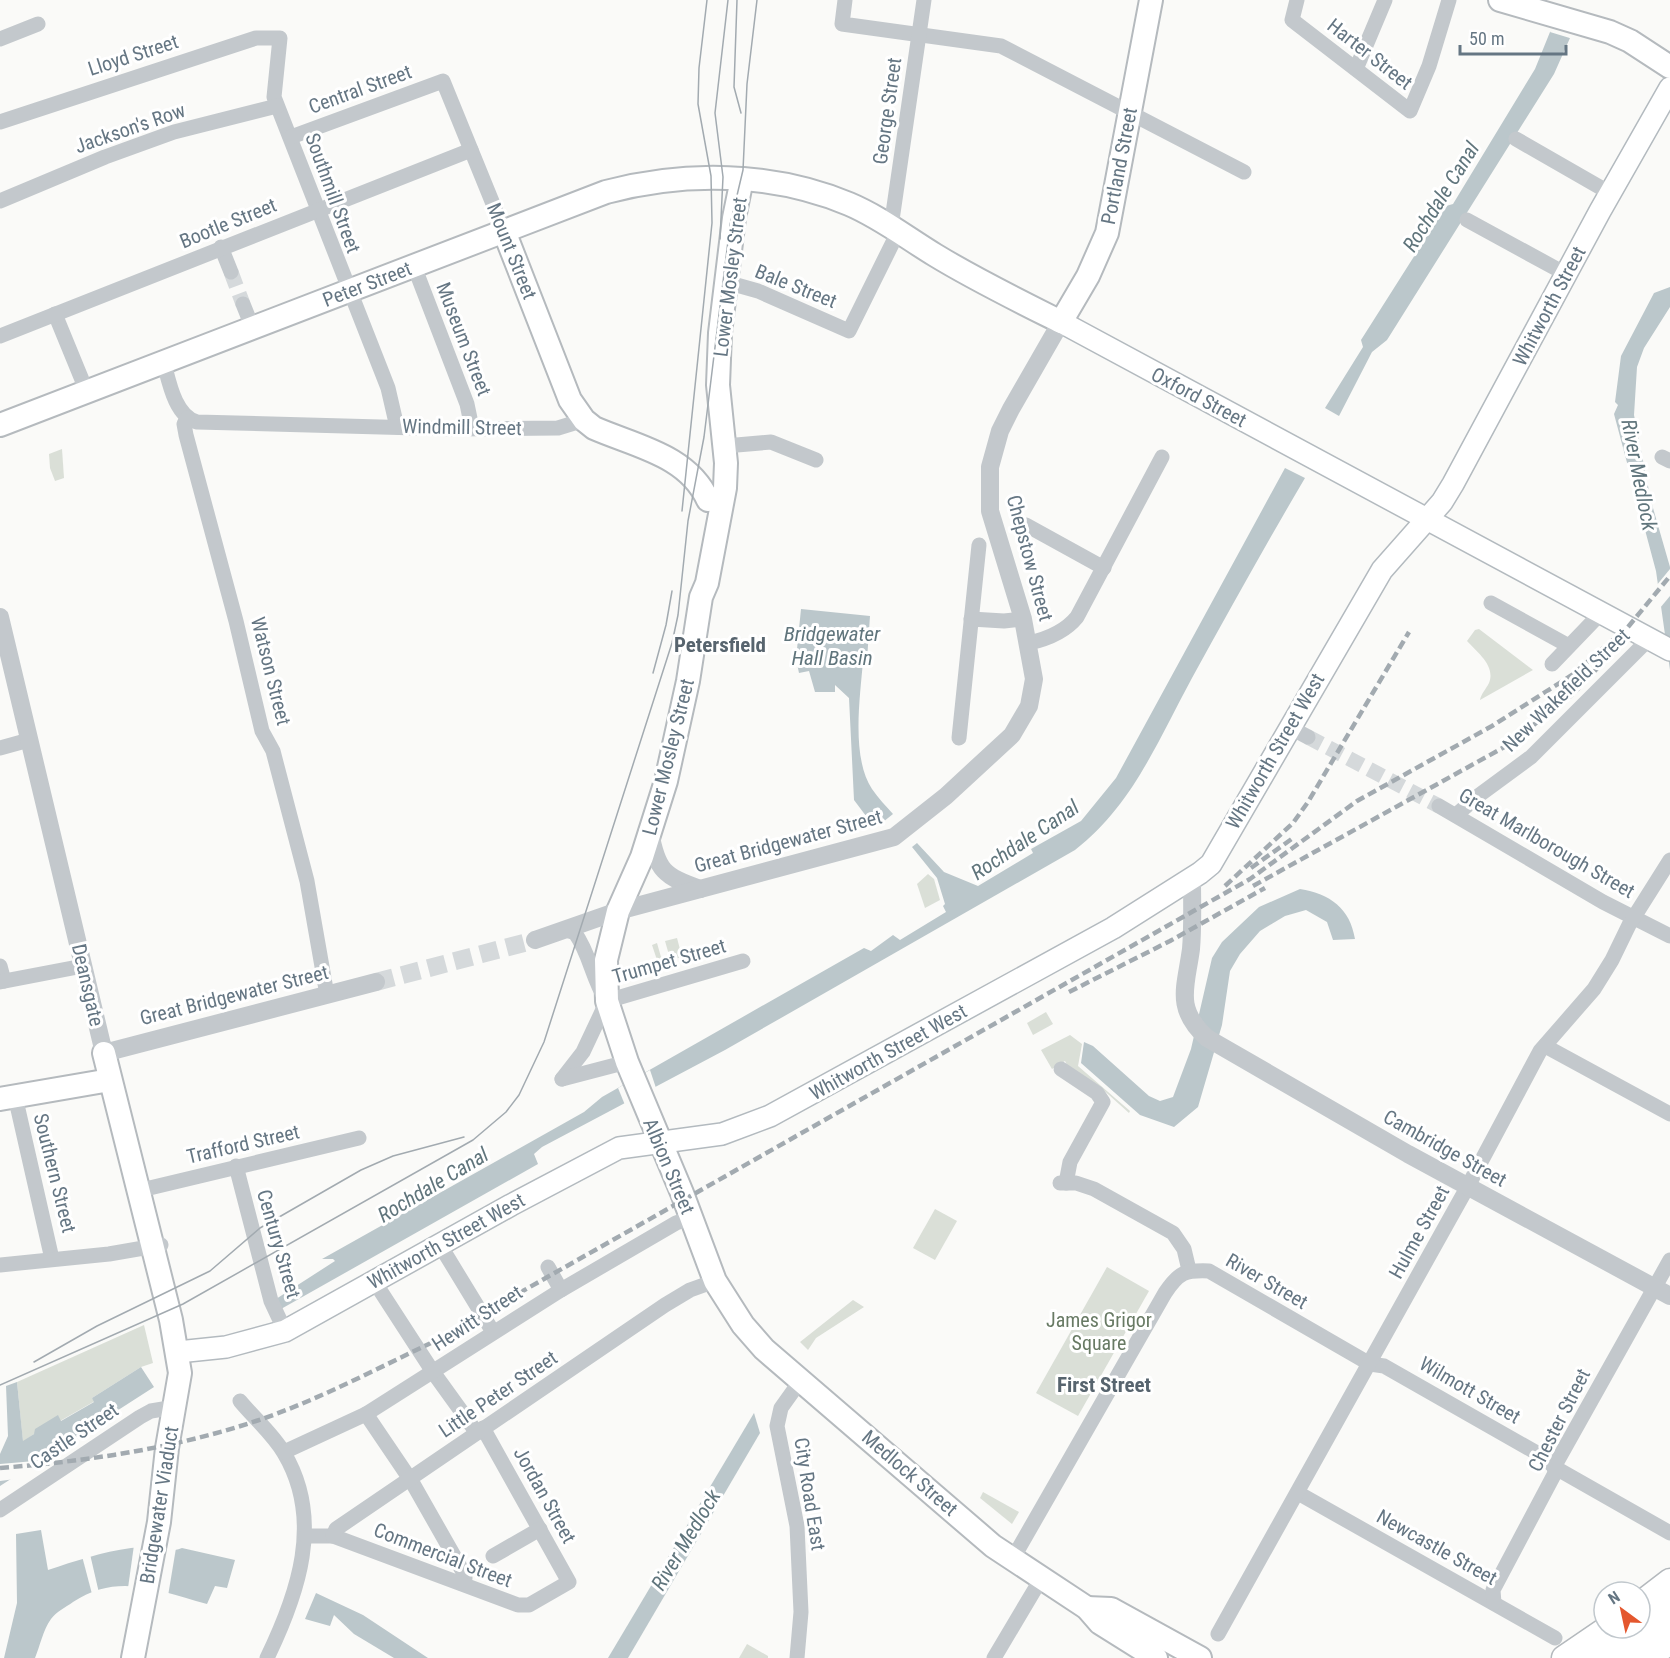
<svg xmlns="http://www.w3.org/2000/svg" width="1670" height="1658" font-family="'Roboto Condensed',sans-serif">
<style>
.green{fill:#dadfd7}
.water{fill:#bbc7cb}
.pier{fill:#fafaf8}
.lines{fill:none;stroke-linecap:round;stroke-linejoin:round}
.minor-tunnel{stroke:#d5d9db;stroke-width:15;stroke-dasharray:15 8;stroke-linecap:butt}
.tertiary-tunnel{stroke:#d5d9db;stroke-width:18;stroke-dasharray:18 9;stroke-linecap:butt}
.secondary-casing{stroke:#b3babf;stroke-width:24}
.primary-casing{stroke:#b5babe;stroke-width:26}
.trunk-casing{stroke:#b4b9bd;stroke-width:27}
.motorway-casing{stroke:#b4b9bd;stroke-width:30}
.minor{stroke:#c3c8cc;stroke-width:15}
.tertiary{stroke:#c3c8cc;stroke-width:18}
.secondary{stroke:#fff;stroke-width:21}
.primary{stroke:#fff;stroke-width:22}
.trunk{stroke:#fff;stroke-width:24}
.motorway{stroke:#fff;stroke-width:27}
.tram{stroke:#a2aab0;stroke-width:1.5}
.rail{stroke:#a2aab0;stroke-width:4.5;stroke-dasharray:9 4.5;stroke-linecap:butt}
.labels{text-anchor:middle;stroke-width:6;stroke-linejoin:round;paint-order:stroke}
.street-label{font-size:20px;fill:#657683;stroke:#fff}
.park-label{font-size:20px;fill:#687a64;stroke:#fff}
.water-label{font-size:21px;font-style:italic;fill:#60757c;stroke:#fff}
.neighbourhood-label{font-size:21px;font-weight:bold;fill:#57646e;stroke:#fff}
</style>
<rect width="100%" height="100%" fill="#fafaf8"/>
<g class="green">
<path d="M62 449 64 478 55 481 50 468 49 454Z"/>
<path d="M1479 629 1533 670 1480 700C1481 694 1486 689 1489 683 1496 666 1477 652 1467 641L1475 630Z"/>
<path d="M928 874 934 879 940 900 925 908 917 884Z"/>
<path d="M677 938 682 957 658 963 652 945 657 943 661 957 669 955 665 941Z"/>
<path d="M1046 1012 1053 1024 1033 1035 1027 1023Z"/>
<path d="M1070 1035 1082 1044 1078 1066 1130 1111 1129 1113 1099 1086 1068 1067 1065 1061 1052 1069 1041 1050Z"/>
<path d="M935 1209 957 1221 935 1260 913 1248Z"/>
<path d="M1107 1267 1149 1291 1078 1416 1036 1393Z"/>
<path d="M853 1300 864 1307 816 1338 808 1350 800 1342Z"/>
<path d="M144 1325 153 1363 141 1367 92 1398 95 1401 60 1421 58 1416 23 1442 17 1382Z"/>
<path d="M983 1492 1019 1512 1012 1524 980 1498Z"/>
<path d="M747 1644 768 1656V1658H739Z"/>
</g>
<g class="water">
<path d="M1560 25 1570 38 1554 74 1387 340 1372 352 1339 416 1325 408 1363 347 1361 340 1446 206 1453 204 1535 69 1550 32Z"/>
<path d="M1670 287V307L1644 348 1637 367 1634 415 1651 501 1670 567V670L1656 571 1614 414 1618 405 1615 402 1621 356 1654 293Z"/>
<path d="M1285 468 1305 478C1266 544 1229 611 1192 678 1158 740 1133 805 1075 850L725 1050 542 1147 534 1154 538 1164 281 1309 276 1299 335 1261 333 1259H322L584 1112 602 1097 864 948 871 951 893 935 900 940 946 912 943 906 945 904 937 878 912 847 917 843 944 872 978 886 1033 853 1031 849 1081 821 1116 778Z"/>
<path d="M801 609 870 616 867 660 863 661C860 698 851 757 872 789 878 798 886 806 893 814L883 822 866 816 854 800 849 698 835 685V692H815L809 671 799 673 796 659Z"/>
<path d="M1300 889C1330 894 1350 908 1355 939L1333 940 1327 922 1306 910 1285 916 1260 931 1240 954 1230 971 1222 1025 1198 1107 1174 1127 1140 1115 1081 1063 1084 1042 1093 1046 1149 1096 1160 1101 1173 1097 1191 1049 1212 958 1222 942 1259 907Z"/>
<path d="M141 1367 154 1387 0 1486V1454L8 1436 6 1386 17 1382 23 1441 34 1434 35 1429 58 1415 61 1421 94 1402 92 1398Z"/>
<path d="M754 1413 760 1433 628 1658H608Z"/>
<path d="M41 1530 48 1570C75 1561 102 1552 131 1548 147 1546 166 1555 182 1548L235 1560 227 1588 215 1586 207 1604C158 1591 119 1572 73 1602 66 1607 56 1612 51 1619 43 1630 40 1646 35 1658H4L17 1603 16 1534Z"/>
<path d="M316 1593 363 1615 428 1658H394L354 1634 334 1615 330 1626 305 1619Z"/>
</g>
<g class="pier">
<path d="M1567 0H1584L1573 31V39L1550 32 1558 23Z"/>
<path d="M1670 569V596L1660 608 1656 586Z"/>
<path d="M650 1070 656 1088 625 1105 618 1088Z"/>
<path d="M46 1460 15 1479 0 1481V1464Z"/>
<path d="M134 1545 176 1548 168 1596 128 1588Z"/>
<path d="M90 1554 99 1593 92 1594 82 1556Z"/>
</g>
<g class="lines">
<g class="minor-tunnel">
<path d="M231 272 243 304"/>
<path d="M1308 737 1439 806"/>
</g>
<path class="tertiary-tunnel" d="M376 982 535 940"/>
<g class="secondary-casing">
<g id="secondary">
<path d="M1061 322 1670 650"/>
<path d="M178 1352 226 1347 285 1331 511 1205 619 1148 722 1134 770 1116 1113 928 1200 873 1211 864 1382 570 1442 502 1453 484 1600 211 1670 88"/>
</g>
</g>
<g class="primary-casing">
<g id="primary">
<path d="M1500 0 1610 32 1630 41 1670 67"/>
<path d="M742 179 734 218 720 333 718 385 726 463 725 488 707 583 701 597 688 681 666 781 642 857 618 911 606 960 607 1001 627 1062 682 1193 715 1281 743 1325 764 1349 993 1546 1087 1608 1100 1623 1156 1658"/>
<path d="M504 231 570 400 584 420 594 428C635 446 688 455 708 500"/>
<path d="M0 425 606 192C686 171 772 172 849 204 880 217 907 238 935 255 976 280 1019 301 1061 322L1088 276 1107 233 1151 0"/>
<path d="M104 1053 171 1320 180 1373 167 1448 159 1522 133 1658"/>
<path d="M0 1099 110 1080"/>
<path d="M1087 1608 1111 1609 1200 1658"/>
</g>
</g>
<g class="trunk-casing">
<g id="trunk">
<path d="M1640 1604 1670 1581"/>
<path d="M1564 1658 1608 1628"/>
<path d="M1648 1658 1670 1642"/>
</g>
</g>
<g class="motorway-casing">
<g id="motorway">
<path d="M1640 1624 1670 1601"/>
<path d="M1591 1658 1634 1628"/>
<path d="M1625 1658 1670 1625"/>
</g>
</g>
<g class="minor">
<path d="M845 0 842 24 1001 46 1244 172"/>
<path d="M1297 0 1292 20 1410 111 1429 66 1449 0"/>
<path d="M0 39 38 24"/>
<path d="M1356 69 1385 0"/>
<path d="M0 122 256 38H280L274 97 388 388 397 427"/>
<path d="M291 137 443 81 504 231"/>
<path d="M1516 139 1610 193"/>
<path d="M0 201 105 157 174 132 277 106"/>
<path d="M1467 220 1566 274"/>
<path d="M891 227 924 0"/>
<path d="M221 247 231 272"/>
<path d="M414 266 467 404 472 428"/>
<path d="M726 282 758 291 849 331 898 232"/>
<path d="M243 304 253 329"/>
<path d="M55 314 87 392"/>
<path d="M0 336 471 150"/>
<path d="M164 363C169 382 175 416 197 422L453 429 558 428 584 420"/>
<path d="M187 418 184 424 186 435 236 621 262 731 273 751 307 881 327 995"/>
<path d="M725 446 771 442 816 460"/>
<path d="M1662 457 1670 461"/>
<path d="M1026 525 1104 568"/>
<path d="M1491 603 1569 646"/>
<path d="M971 619 1004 621 1023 619"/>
<path d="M1029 643C1047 639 1065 632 1077 617L1162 457"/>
<path d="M1552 664 1601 613"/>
<path d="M1289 727 1308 737"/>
<path d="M959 738 979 545"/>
<path d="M0 748 29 740"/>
<path d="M1439 806 1603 902 1670 936"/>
<path d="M1456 815 1478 796 1531 757 1649 639"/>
<path d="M566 930 575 933C590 954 592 978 606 1000"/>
<path d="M0 966 4 981"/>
<path d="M0 982 83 966"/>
<path d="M607 1001 743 961"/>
<path d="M1545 1046 1670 1114"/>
<path d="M1061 1069 1097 1093 1103 1102 1070 1162 1066 1183"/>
<path d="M562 1079 583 1052 607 1001"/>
<path d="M562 1079 627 1062"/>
<path d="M15 1096 52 1259"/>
<path d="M236 1166 271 1301 285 1331"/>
<path d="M1060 1183H1076L1094 1189 1173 1233 1184 1249 1189 1270"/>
<path d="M137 1191 359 1138"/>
<path d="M440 1245 493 1332"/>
<path d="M0 1265 109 1254 161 1245"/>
<path d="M548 1267 561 1290"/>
<path d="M374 1281 433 1372 477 1433"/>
<path d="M240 1401C254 1418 273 1434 284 1453 324 1520 298 1594 267 1658"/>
<path d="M366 1414 412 1482 462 1570 465 1578 463 1584"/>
<path d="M284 1452 366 1414 561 1290 676 1223 692 1217"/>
<path d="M1298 1493 1555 1638"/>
<path d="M0 1510 140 1417 151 1411 175 1407"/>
<path d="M306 1536H333L518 1605H529L569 1582 483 1428"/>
<path d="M333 1536 336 1529 665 1305 690 1290 715 1281"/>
<path d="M493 1556 540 1529"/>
<path d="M1012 1560 1165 1293C1179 1272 1185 1270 1209 1271L1370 1364 1384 1366 1544 1457 1554 1467 1670 1533"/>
<path d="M1494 1603 1493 1590 1555 1473 1554 1467 1670 1260"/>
<path d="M1218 1634 1468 1186 1540 1051 1594 989 1612 960 1629 925 1670 860"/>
<path d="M797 1658 801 1612 797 1526 777 1426 781 1408 801 1380"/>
<path d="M994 1658 1041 1579"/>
</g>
<g class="tertiary">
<path d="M0 617 104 1053 376 982"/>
<path d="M650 832C657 871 664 876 700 889"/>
<path d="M1192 879C1192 902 1193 926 1191 949 1186 987 1174 1008 1207 1038L1408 1154 1670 1296"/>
<path d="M535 940 618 911 894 837 946 796 1012 735 1029 706 1034 679 1023 619 990 511V467L1000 431 1011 409 1061 322"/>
</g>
<use href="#secondary" class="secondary"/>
<use href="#primary" class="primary"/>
<use href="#trunk" class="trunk"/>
<use href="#motorway" class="motorway"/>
<g class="tram">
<path d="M737 0 734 87 741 113"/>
<path d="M720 239 723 177 715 113 728 0"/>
<path d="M682 511 712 223 711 176 698 104 699 68 707 0"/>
<path d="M653 673 666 625 672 591"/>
<path d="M34 1362 97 1326 210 1271 260 1228 361 1170 393 1156 464 1137"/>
<path d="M0 1385 183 1304 473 1140 506 1112 519 1095 544 1042 672 643 678 615 688 521 704 437 730 225 743 170 747 84 757 0"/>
</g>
<g class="rail">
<path d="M1251 868 1293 838"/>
<path d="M1225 886 1293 823 1308 802 1409 632"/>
<path d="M1253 886 1508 745 1573 694 1623 641"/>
<path d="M1069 992 1170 941 1265 888"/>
<path d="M0 1468C87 1461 172 1449 256 1421 316 1401 374 1370 431 1343L1250 879 1357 801 1492 726 1572 675 1628 627 1670 576"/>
</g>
</g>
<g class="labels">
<g class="street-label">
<text transform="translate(1370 54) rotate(38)" y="7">Harter Street</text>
<text transform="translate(133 55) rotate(-18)" y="7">Lloyd Street</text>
<text transform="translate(360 89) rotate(-20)" y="7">Central Street</text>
<text transform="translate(887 111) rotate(-82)" y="7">George Street</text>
<text transform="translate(130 128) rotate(-19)" y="7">Jackson's Row</text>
<text transform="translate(1119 166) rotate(-79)" y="7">Portland Street</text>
<text transform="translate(333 193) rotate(70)" y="7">Southmill Street</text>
<text transform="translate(228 223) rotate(-22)" y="7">Bootle Street</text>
<text transform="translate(512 251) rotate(68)" y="7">Mount Street</text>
<text transform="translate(730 277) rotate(-83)" y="7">Lower Mosley Street</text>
<text transform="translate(367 284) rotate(-21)" y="7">Peter Street</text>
<text transform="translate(796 286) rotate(22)" y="7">Bale Street</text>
<text transform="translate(1549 306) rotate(-62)" y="7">Whitworth Street</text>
<text transform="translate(464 339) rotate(69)" y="7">Museum Street</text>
<text transform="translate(1199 397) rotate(28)" y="7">Oxford Street</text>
<text transform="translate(462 427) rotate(1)" y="7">Windmill Street</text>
<text transform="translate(1030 558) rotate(75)" y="7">Chepstow Street</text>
<text transform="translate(271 671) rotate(76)" y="7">Watson Street</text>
<text transform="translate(1566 690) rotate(-44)" y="7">New Wakefield Street</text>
<text transform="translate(1275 751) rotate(-60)" y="7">Whitworth Street West</text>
<text transform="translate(668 757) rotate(-76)" y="7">Lower Mosley Street</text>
<text transform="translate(788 841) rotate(-15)" y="7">Great Bridgewater Street</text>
<text transform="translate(1547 843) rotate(30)" y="7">Great Marlborough Street</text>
<text transform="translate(669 961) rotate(-16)" y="7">Trumpet Street</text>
<text transform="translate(88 985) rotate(77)" y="7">Deansgate</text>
<text transform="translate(234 995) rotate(-14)" y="7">Great Bridgewater Street</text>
<text transform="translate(888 1052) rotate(-29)" y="7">Whitworth Street West</text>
<text transform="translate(243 1144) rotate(-13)" y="7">Trafford Street</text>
<text transform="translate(1445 1148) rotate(29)" y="7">Cambridge Street</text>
<text transform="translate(669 1166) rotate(67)" y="7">Albion Street</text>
<text transform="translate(55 1173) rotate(76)" y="7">Southern Street</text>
<text transform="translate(1419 1232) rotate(-61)" y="7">Hulme Street</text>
<text transform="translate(446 1241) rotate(-29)" y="7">Whitworth Street West</text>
<text transform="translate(279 1244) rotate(74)" y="7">Century Street</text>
<text transform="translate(1267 1281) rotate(30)" y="7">River Street</text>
<text transform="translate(477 1318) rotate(-33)" y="7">Hewitt Street</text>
<text transform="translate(1470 1390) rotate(30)" y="7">Wilmott Street</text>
<text transform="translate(498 1394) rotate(-34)" y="7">Little Peter Street</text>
<text transform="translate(1559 1420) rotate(-63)" y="7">Chester Street</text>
<text transform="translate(74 1436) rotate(-34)" y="7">Castle Street</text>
<text transform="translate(910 1473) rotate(41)" y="7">Medlock Street</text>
<text transform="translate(810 1494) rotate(81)" y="7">City Road East</text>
<text transform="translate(545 1495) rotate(61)" y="7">Jordan Street</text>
<text transform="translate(159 1505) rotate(-81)" y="7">Bridgewater Viaduct</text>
<text transform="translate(1437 1547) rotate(29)" y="7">Newcastle Street</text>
<text transform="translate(443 1555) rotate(21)" y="7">Commercial Street</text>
</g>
<g class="park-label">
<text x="1099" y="1327">James Grigor<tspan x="1099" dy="23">Square</tspan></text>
</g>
<g class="water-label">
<text transform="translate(1441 197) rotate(-58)" y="7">Rochdale Canal</text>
<text transform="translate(1639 475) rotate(79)" y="7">River Medlock</text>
<text x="832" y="641">Bridgewater<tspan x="832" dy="24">Hall Basin</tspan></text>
<text transform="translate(1025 840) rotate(-34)" y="7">Rochdale Canal</text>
<text transform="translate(433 1185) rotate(-31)" y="7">Rochdale Canal</text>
<text transform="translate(686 1540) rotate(-59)" y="7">River Medlock</text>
</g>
<g class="neighbourhood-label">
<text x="720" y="652">Petersfield</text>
<text x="1104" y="1392">First Street</text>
</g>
</g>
<g transform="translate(1622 1610) rotate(327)"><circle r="28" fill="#ffffff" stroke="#c1c8cd" stroke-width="1.5"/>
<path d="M0-4.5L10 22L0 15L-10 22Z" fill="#e4572e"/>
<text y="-9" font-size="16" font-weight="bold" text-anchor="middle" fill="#657683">N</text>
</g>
<path d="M1460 45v9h106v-9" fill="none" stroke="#657683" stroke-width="3"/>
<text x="1469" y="45" font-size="18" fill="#657683" stroke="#ffffff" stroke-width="4.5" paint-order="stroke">50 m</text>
</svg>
